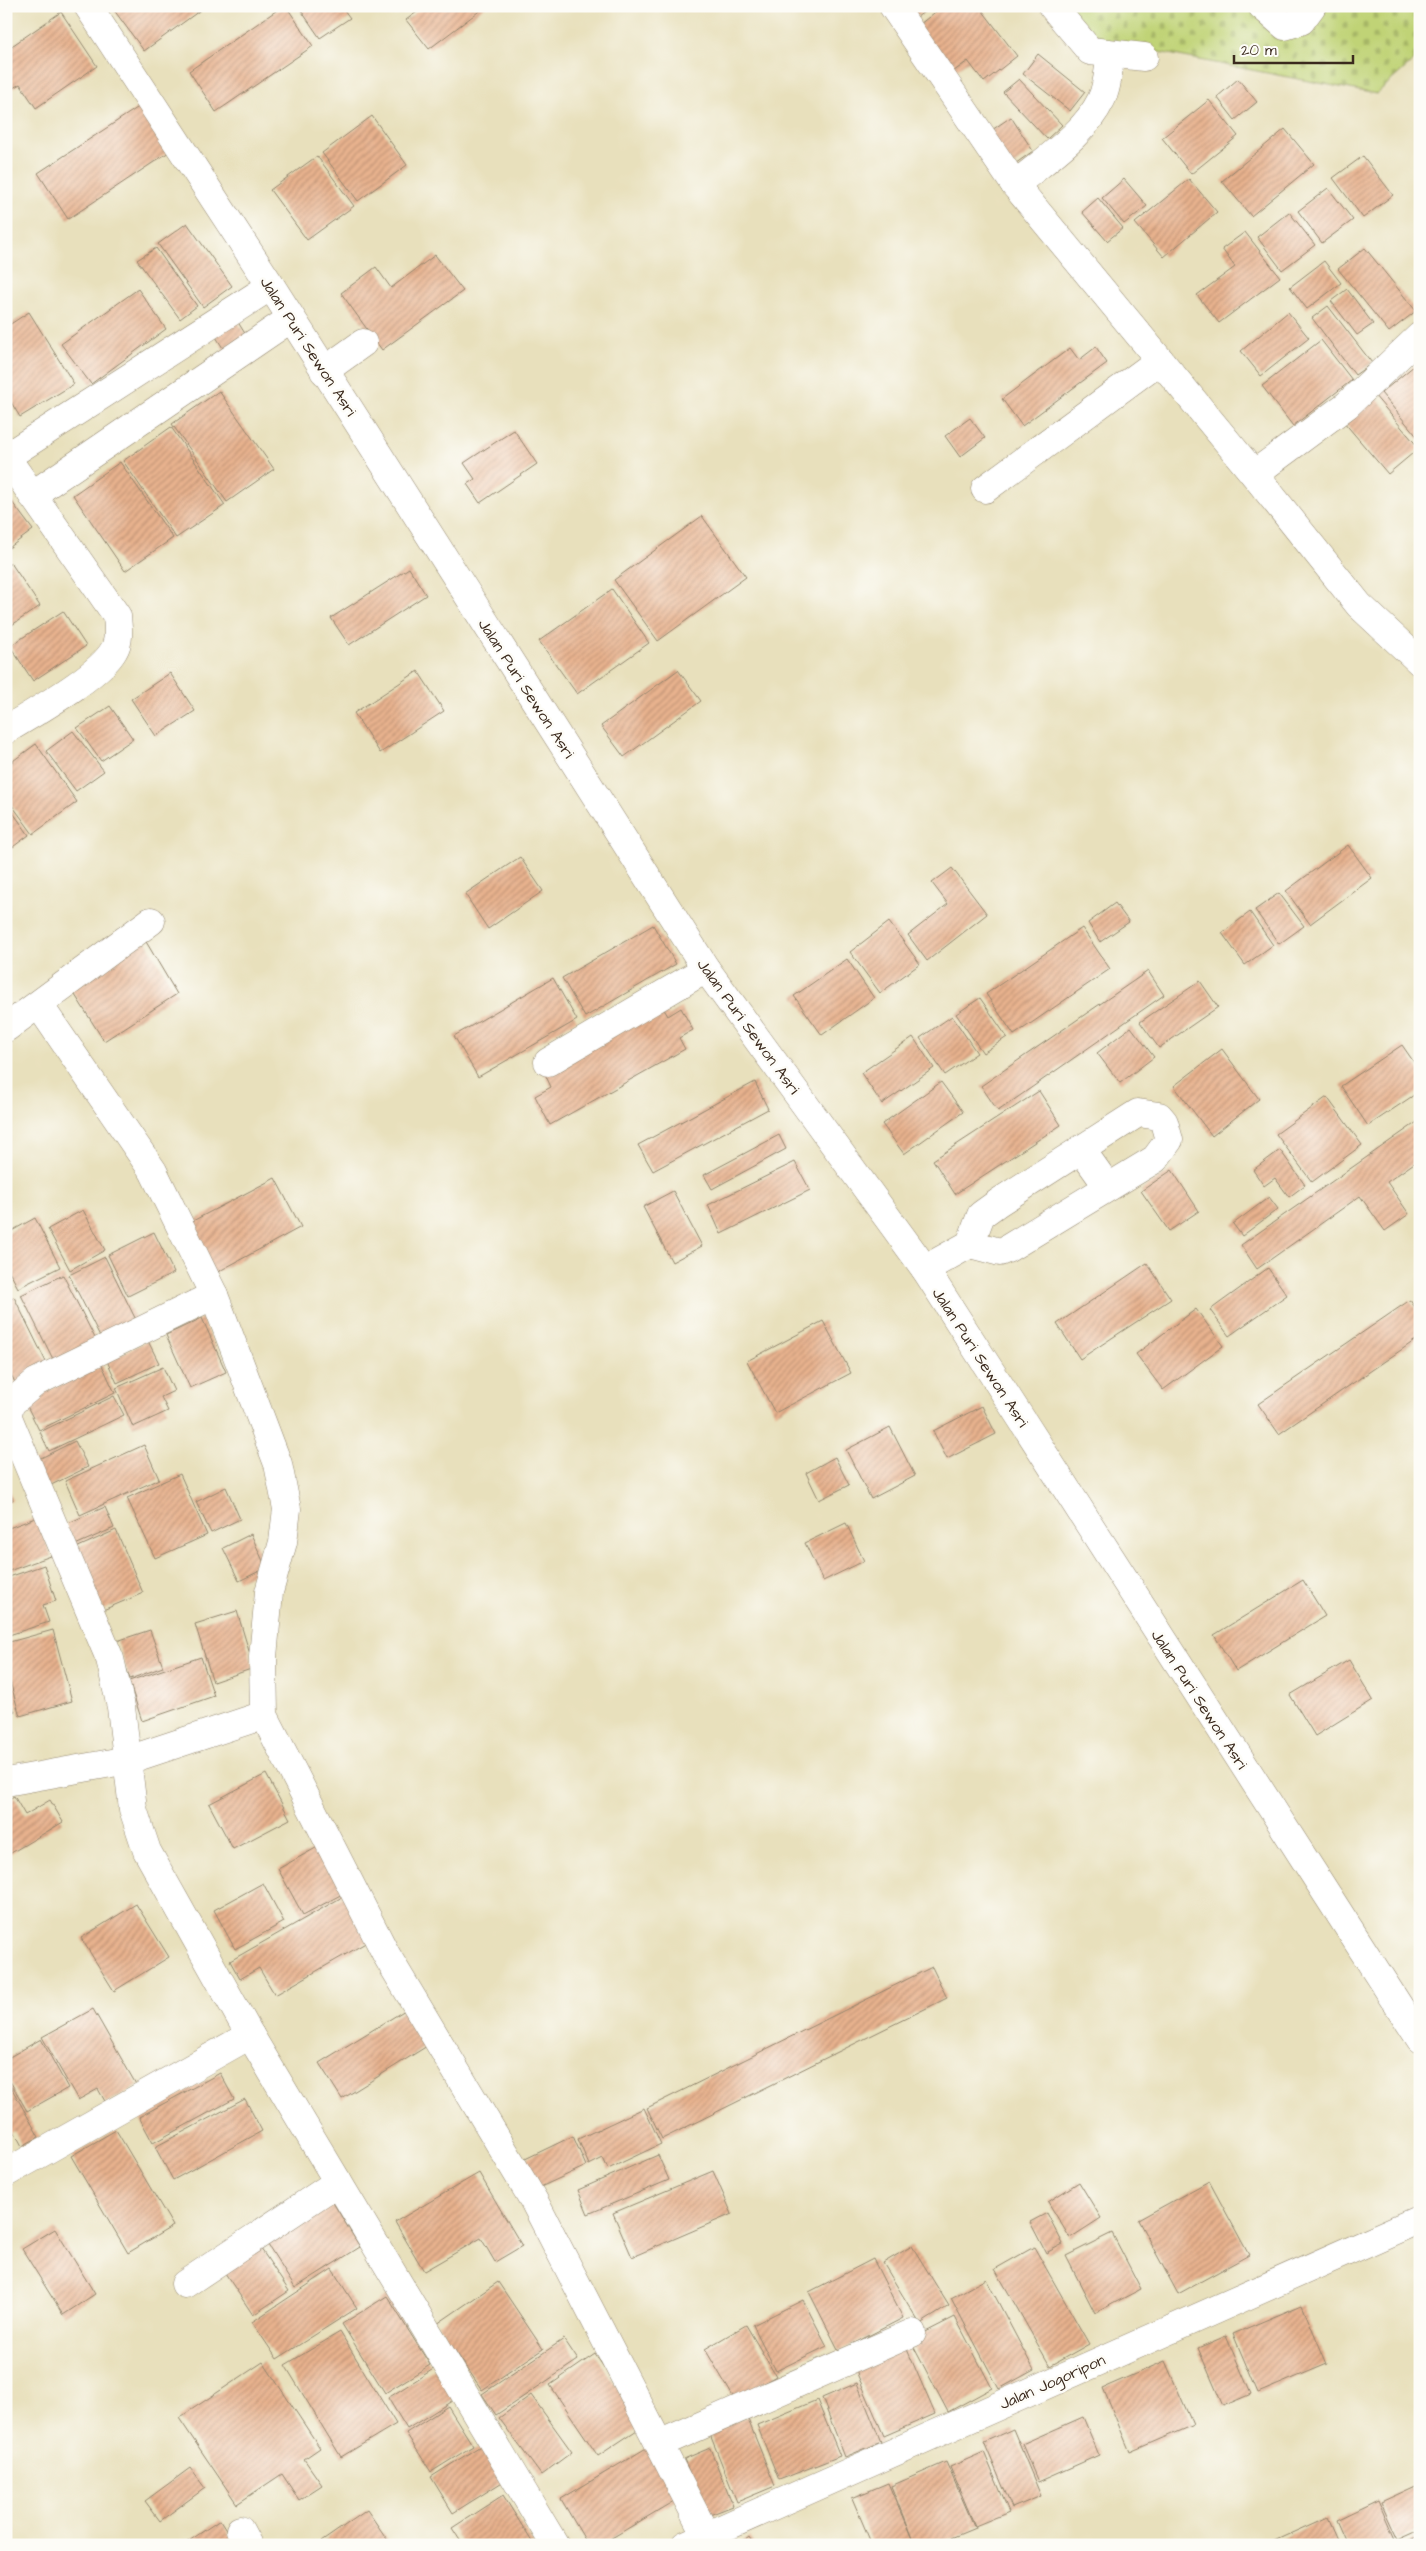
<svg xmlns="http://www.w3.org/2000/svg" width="1426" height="2551" font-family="'Architects Daughter',sans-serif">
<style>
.cemetery{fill:url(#cemetery-stones);stroke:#7e7e4a}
.building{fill:url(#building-hatch)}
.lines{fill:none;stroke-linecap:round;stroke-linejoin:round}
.minor-casing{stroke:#92856d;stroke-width:29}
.minor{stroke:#fff;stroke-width:28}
.labels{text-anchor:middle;stroke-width:5;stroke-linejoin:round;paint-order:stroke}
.street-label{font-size:16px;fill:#3b2a1e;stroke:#fdfcf7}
</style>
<defs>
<pattern id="cemetery-stones" width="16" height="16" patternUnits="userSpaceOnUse" patternTransform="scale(1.25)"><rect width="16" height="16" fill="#c0d376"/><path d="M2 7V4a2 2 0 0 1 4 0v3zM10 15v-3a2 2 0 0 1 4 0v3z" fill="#a6b566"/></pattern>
<pattern id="building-hatch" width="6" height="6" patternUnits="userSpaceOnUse" patternTransform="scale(1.25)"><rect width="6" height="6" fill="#e8b28e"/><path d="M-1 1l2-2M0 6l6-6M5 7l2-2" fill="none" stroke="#bd9173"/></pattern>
</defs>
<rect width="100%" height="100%" fill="#fdfcf7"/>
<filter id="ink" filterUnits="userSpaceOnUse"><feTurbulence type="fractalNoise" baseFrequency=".02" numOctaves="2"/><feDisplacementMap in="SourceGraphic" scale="10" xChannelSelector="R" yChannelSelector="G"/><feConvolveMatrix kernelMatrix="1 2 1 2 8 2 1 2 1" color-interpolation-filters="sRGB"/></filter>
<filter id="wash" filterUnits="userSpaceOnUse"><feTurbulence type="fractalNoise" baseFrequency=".0096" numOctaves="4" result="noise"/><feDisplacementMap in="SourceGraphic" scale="20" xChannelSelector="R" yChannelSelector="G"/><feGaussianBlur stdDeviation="1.12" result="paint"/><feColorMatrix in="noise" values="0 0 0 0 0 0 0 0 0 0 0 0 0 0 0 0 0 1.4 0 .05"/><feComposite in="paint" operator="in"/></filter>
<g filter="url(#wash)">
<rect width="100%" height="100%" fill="#e8e0bc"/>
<path class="cemetery" d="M1063 6H1420V55L1376 94 1091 39Z"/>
<g id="blocks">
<g class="building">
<path d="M111 6H206L144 51Z"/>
<path d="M283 6H286L313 46 216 112 189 71Z"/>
<path d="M298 6H341L350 18 320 38Z"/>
<path d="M425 6H486L429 49 406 20Z"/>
<path d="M904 6H932L913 20Z"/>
<path d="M943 6H979L1017 56 984 82 968 61 950 74 915 28Z"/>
<path d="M61 12 97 66 36 108 20 84 6 92V50Z"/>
<path d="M1038 54 1085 92 1070 111 1023 74Z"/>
<path d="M1019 79 1062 125 1047 139 1003 92Z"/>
<path d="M1238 79 1257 102 1235 120 1217 97Z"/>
<path d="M1209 100 1238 136 1191 174 1162 138Z"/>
<path d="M140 106 169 152 68 219 38 173Z"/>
<path d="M372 116 407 165 358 201 322 153Z"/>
<path d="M1011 117 1033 151 1012 166 989 132Z"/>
<path d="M1285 129 1314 164 1251 216 1222 181Z"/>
<path d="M317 156 354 206 307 240 270 190Z"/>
<path d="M1363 156 1393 195 1363 218 1333 178Z"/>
<path d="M1124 179 1147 206 1124 224 1102 198Z"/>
<path d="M1189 179 1217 212 1164 257 1135 223Z"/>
<path d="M1328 188 1353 220 1322 243 1298 211Z"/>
<path d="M1098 198 1123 228 1107 241 1082 212Z"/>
<path d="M1289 212 1315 245 1282 270 1257 237Z"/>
<path d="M187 223 232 286 203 307 158 244Z"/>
<path d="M1245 232 1280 277 1219 323 1197 295 1235 267 1222 249Z"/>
<path d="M156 248 197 306 180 319 137 260Z"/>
<path d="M1365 248 1416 311 1389 332 1338 269Z"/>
<path d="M435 255 463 291 382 350 341 293 376 267 391 288Z"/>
<path d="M1324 261 1341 283 1307 309 1290 287Z"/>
<path d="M138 289 166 329 91 384 61 344Z"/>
<path d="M1347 289 1373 324 1357 335 1331 301Z"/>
<path d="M1328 306 1372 363 1355 375 1312 318Z"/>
<path d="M29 312 74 384 20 417 6 394V327Z"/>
<path d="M1288 312 1309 338 1261 376 1241 351Z"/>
<path d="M236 319 249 340 226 353 213 332Z"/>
<path d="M1321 340 1352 380 1293 426 1262 386Z"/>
<path d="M1096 347 1107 363 1022 426 1002 399 1070 348 1079 360Z"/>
<path d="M1415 365 1420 371V440L1381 393Z"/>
<path d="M219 391 274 469 227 502 172 424Z"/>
<path d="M1374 395 1419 448 1388 474 1343 421Z"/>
<path d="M970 418 985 438 960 457 945 436Z"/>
<path d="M171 427 225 505 176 538 123 461Z"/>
<path d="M514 430 537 464 480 503 467 484 475 479 464 463Z"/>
<path d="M120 462 173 538 125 571 73 495Z"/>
<path d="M6 494 33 530 6 550Z"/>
<path d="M702 516 746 577 658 641 614 580Z"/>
<path d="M11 563 40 606 6 629V566Z"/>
<path d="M409 568 426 595 349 645 331 618Z"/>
<path d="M612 589 649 643 577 694 539 641Z"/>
<path d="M63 611 86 646 33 681 10 646Z"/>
<path d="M678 670 701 701 624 757 601 726Z"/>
<path d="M418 671 444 711 380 753 354 713Z"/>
<path d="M170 673 195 711 156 736 131 699Z"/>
<path d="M110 706 133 739 101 761 77 728Z"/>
<path d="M73 731 104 771 76 791 46 751Z"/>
<path d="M36 744 77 802 33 834 6 797V766Z"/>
<path d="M6 803 29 835 6 852Z"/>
<path d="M1348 845 1372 878 1310 924 1286 891Z"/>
<path d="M520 857 543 891 488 929 465 894Z"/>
<path d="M952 868 987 914 927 961 908 935 948 904 932 883Z"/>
<path d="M1279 893 1304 926 1279 944 1255 910Z"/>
<path d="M1115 903 1129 922 1100 942 1088 923Z"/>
<path d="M1250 912 1273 945 1245 965 1222 933Z"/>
<path d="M889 922 920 964 880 993 850 952Z"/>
<path d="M653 925 676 964 585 1017 562 978Z"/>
<path d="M1082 928 1110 969 1014 1035 986 994Z"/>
<path d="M145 940 177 994 104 1041 70 987Z"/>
<path d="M847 959 874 998 822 1035 794 996Z"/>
<path d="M1148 971 1164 995 998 1111 981 1086Z"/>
<path d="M553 978 577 1020 478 1077 454 1036Z"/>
<path d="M1200 981 1218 1007 1159 1048 1140 1022Z"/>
<path d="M980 998 1007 1037 983 1053 956 1014Z"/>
<path d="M662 1006 668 1016 681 1008 693 1030 679 1038 685 1049 550 1125 535 1096 551 1087 544 1072Z"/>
<path d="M952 1016 977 1053 945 1075 920 1038Z"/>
<path d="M1131 1027 1154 1057 1120 1083 1097 1053Z"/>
<path d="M913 1037 934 1068 882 1104 861 1073Z"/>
<path d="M1402 1045 1420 1071V1091L1368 1126 1341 1086Z"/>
<path d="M1222 1049 1259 1099 1212 1136 1174 1086Z"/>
<path d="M755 1082 768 1109 653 1171 638 1145Z"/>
<path d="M941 1082 963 1112 904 1154 882 1124Z"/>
<path d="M1039 1091 1061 1125 955 1194 933 1160Z"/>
<path d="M1327 1097 1362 1145 1312 1182 1276 1134Z"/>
<path d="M1420 1120V1159L1387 1182 1409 1214 1385 1231 1360 1196 1257 1269 1241 1245Z"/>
<path d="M779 1135 786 1149 712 1189 704 1175Z"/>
<path d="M1280 1150 1305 1185 1289 1197 1275 1178 1264 1186 1253 1170Z"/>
<path d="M795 1162 810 1190 721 1234 708 1205Z"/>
<path d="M1172 1170 1199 1211 1169 1231 1141 1191Z"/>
<path d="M275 1178 301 1227 212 1275 185 1225Z"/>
<path d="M673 1191 702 1246 672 1262 643 1207Z"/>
<path d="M1269 1197 1278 1209 1242 1236 1233 1224Z"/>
<path d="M83 1210 105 1250 70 1270 48 1229Z"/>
<path d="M35 1218 60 1267 18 1288 6 1265V1234Z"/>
<path d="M154 1232 174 1273 128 1296 108 1255Z"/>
<path d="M105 1257 138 1324 103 1342 69 1275Z"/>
<path d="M1147 1263 1171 1299 1080 1359 1057 1324Z"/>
<path d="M1268 1268 1287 1295 1229 1336 1210 1310Z"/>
<path d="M63 1275 98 1344 56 1365 21 1295Z"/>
<path d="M14 1297 50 1370 17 1386 6 1365V1301Z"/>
<path d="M1410 1300 1420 1315V1337L1279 1434 1258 1404Z"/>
<path d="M1196 1309 1223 1346 1163 1390 1136 1354Z"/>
<path d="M202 1318 226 1372 190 1388 166 1335Z"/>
<path d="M823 1321 851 1373 775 1413 747 1361Z"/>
<path d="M148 1341 159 1363 117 1383 107 1361Z"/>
<path d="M102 1365 115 1393 39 1430 25 1402Z"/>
<path d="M163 1367 174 1391 161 1397 168 1411 133 1427 116 1388Z"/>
<path d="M114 1396 124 1415 49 1451 40 1432Z"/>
<path d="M982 1406 996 1434 947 1459 933 1431Z"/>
<path d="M890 1427 915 1476 871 1499 846 1450Z"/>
<path d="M75 1441 88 1467 45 1488 33 1462Z"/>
<path d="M144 1445 159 1479 80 1515 65 1481Z"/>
<path d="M835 1457 849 1485 819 1500 806 1473Z"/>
<path d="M180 1474 207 1535 155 1558 127 1498Z"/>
<path d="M6 1484 13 1500 6 1503Z"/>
<path d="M226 1487 240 1519 211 1533 196 1502Z"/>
<path d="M105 1507 114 1528 75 1545 66 1524Z"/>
<path d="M38 1517 51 1556 6 1572V1529Z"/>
<path d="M846 1523 864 1561 823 1581 805 1543Z"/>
<path d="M116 1530 143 1593 103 1610 76 1548Z"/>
<path d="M251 1534 266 1568 239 1581 223 1548Z"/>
<path d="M44 1565 56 1601 43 1605 49 1622 6 1636V1578Z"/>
<path d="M1303 1580 1325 1616 1236 1671 1214 1635Z"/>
<path d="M237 1611 254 1668 213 1682 195 1624Z"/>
<path d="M53 1630 72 1701 20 1716 6 1668V1643Z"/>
<path d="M150 1630 163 1667 130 1679 117 1641Z"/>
<path d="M201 1657 214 1696 142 1721 129 1681Z"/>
<path d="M1349 1660 1373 1700 1315 1736 1290 1695Z"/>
<path d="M6 1699 15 1711 6 1717Z"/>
<path d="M266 1774 290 1819 233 1849 209 1804Z"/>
<path d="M14 1796 25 1815 50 1800 63 1822 6 1856V1801Z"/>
<path d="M323 1844 348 1891 303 1915 278 1869Z"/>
<path d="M263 1883 284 1922 235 1949 214 1910Z"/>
<path d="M344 1896 369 1941 275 1995 259 1968 240 1979 230 1961Z"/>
<path d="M136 1904 169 1957 114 1991 81 1938Z"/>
<path d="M932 1967 947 1998 662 2139 647 2108Z"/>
<path d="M410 2007 432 2043 342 2099 319 2063Z"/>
<path d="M93 2009 137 2086 106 2103 98 2089 78 2100 42 2037Z"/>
<path d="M41 2039 68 2088 27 2111 6 2074V2059Z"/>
<path d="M220 2073 234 2099 153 2143 139 2117Z"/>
<path d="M6 2078 39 2137 22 2146 14 2131 6 2135Z"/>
<path d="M245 2099 262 2131 173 2180 155 2147Z"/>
<path d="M644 2108 661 2144 608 2169 603 2158 589 2165 578 2139Z"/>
<path d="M116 2130 173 2226 128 2253 71 2156Z"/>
<path d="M573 2136 586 2166 534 2190 521 2161Z"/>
<path d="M658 2155 669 2180 588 2214 578 2190Z"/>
<path d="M713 2171 732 2214 632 2257 613 2213Z"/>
<path d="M479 2173 522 2246 495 2262 481 2238 424 2271 395 2222Z"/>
<path d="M1209 2181 1249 2255 1178 2294 1138 2220Z"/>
<path d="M1079 2182 1101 2218 1070 2238 1048 2202Z"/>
<path d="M329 2196 360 2247 295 2288 263 2237Z"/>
<path d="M1047 2213 1063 2244 1046 2253 1030 2222Z"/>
<path d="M55 2229 95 2294 63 2315 22 2249Z"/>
<path d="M1112 2233 1141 2289 1095 2313 1066 2256Z"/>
<path d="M255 2240 289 2291 253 2315 219 2264Z"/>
<path d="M912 2246 949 2306 920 2324 883 2263Z"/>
<path d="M1034 2247 1089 2344 1050 2366 995 2269Z"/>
<path d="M873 2259 903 2318 839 2351 809 2292Z"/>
<path d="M332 2269 357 2308 277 2359 252 2322Z"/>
<path d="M986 2279 1034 2370 999 2389 951 2298Z"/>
<path d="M498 2282 543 2349 482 2390 437 2324Z"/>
<path d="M387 2296 430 2365 385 2393 342 2324Z"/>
<path d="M803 2300 827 2346 776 2371 753 2325Z"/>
<path d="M1302 2305 1327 2364 1258 2393 1233 2334Z"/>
<path d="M955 2317 992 2388 948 2412 910 2340Z"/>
<path d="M746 2325 776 2376 735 2400 705 2349Z"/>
<path d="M340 2332 396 2424 341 2457 285 2365Z"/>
<path d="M1226 2336 1251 2394 1223 2406 1198 2348Z"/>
<path d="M564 2339 578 2360 496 2415 482 2394Z"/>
<path d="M906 2347 935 2414 884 2436 855 2369Z"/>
<path d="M595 2354 643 2426 598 2456 550 2385Z"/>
<path d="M1165 2361 1193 2425 1130 2452 1103 2388Z"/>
<path d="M263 2362 320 2448 304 2459 322 2485 299 2500 282 2474 237 2504 179 2418Z"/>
<path d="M435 2368 455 2399 407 2429 388 2398Z"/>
<path d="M857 2383 881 2442 845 2457 822 2398Z"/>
<path d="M531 2395 572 2452 541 2475 499 2418Z"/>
<path d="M817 2400 840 2456 779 2480 757 2425Z"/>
<path d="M448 2406 473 2446 431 2472 406 2433Z"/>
<path d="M747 2417 775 2486 737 2502 709 2432Z"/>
<path d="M1083 2417 1099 2455 1038 2482 1022 2444Z"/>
<path d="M1013 2429 1041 2496 1012 2508 984 2442Z"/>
<path d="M482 2445 504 2481 453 2513 431 2477Z"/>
<path d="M648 2447 679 2498 600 2545H588L561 2499Z"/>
<path d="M710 2448 733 2506 707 2516 684 2459Z"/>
<path d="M984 2452 1009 2512 975 2526 950 2467Z"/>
<path d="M946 2462 975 2528 934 2545H872L852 2498 888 2483 913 2541 891 2486Z"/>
<path d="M190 2468 205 2488 160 2521 145 2501Z"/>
<path d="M1420 2484V2529L1398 2539 1381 2502Z"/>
<path d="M503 2495 534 2545H463L452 2528Z"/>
<path d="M1378 2500 1395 2538 1381 2545H1347L1336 2520Z"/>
<path d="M367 2510 391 2545H323L321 2542Z"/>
<path d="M1327 2518 1339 2545H1275L1274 2542Z"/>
<path d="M220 2520 236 2545H183Z"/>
<path d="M1420 2536V2545H1405L1404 2543Z"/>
<path d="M749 2537 754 2545H739Z"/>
<path d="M1400 2541 1401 2545H1390Z"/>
</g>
</g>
</g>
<g filter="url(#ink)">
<use href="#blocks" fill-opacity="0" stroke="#92856d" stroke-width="1"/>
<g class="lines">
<g class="minor-casing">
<g id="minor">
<path d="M88 6 271 286 706 969 925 1269 1420 2039"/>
<path d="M893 6 1015 185 1254 474 1359 605 1420 662"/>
<path d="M1052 6 1090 51 1144 57"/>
<path d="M1262 6 1285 26 1301 21 1312 6"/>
<path d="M1015 185C1044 160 1084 135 1101 100 1108 87 1108 69 1111 54"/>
<path d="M324 371 363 343"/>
<path d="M6 457 117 616C118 628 120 640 114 650 100 676 33 713 6 730"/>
<path d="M6 457 271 286"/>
<path d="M1254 474 1347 405 1420 336"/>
<path d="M985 489 1160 360"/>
<path d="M32 495 290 319"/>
<path d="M39 1005 153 1171 214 1295 278 1464 287 1509 283 1542 269 1592 263 1657 264 1715 387 1956 534 2201 711 2545"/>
<path d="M6 1028 151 921"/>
<path d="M548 1062 706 969"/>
<path d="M1081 1149 1108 1187"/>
<path d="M925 1269 970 1244 981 1215 999 1202 1138 1113 1159 1116 1164 1122 1169 1140 1155 1159 1007 1249 1000 1252 970 1244"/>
<path d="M214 1295 36 1382 11 1403 7 1415 110 1659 121 1707 133 1809 147 1851 250 2035 555 2545"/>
<path d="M6 1782 128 1760 264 1715"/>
<path d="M6 2173 250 2035"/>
<path d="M185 2284 338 2182"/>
<path d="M659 2444 912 2333"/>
<path d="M240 2530 248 2545"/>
<path d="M685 2545 1420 2219"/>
</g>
</g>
<use href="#minor" class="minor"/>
</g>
</g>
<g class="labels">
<g class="street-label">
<text transform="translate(309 346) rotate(57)" y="6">Jalan Puri Sewon Asri</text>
<text transform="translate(527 688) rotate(57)" y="6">Jalan Puri Sewon Asri</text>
<text transform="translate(749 1026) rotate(54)" y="6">Jalan Puri Sewon Asri</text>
<text transform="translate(981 1357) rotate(57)" y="6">Jalan Puri Sewon Asri</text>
<text transform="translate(1200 1699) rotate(57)" y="6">Jalan Puri Sewon Asri</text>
<text transform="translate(1052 2381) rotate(-24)" y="6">Jalan Jogoripon</text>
</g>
</g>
<rect width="1426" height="2551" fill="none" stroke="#fdfcf7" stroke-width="25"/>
<path d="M1234 55v8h119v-8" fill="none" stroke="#3b2a1e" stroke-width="2.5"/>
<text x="1241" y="55" font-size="15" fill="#3b2a1e" stroke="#fdfcf7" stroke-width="4" paint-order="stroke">20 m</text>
</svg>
